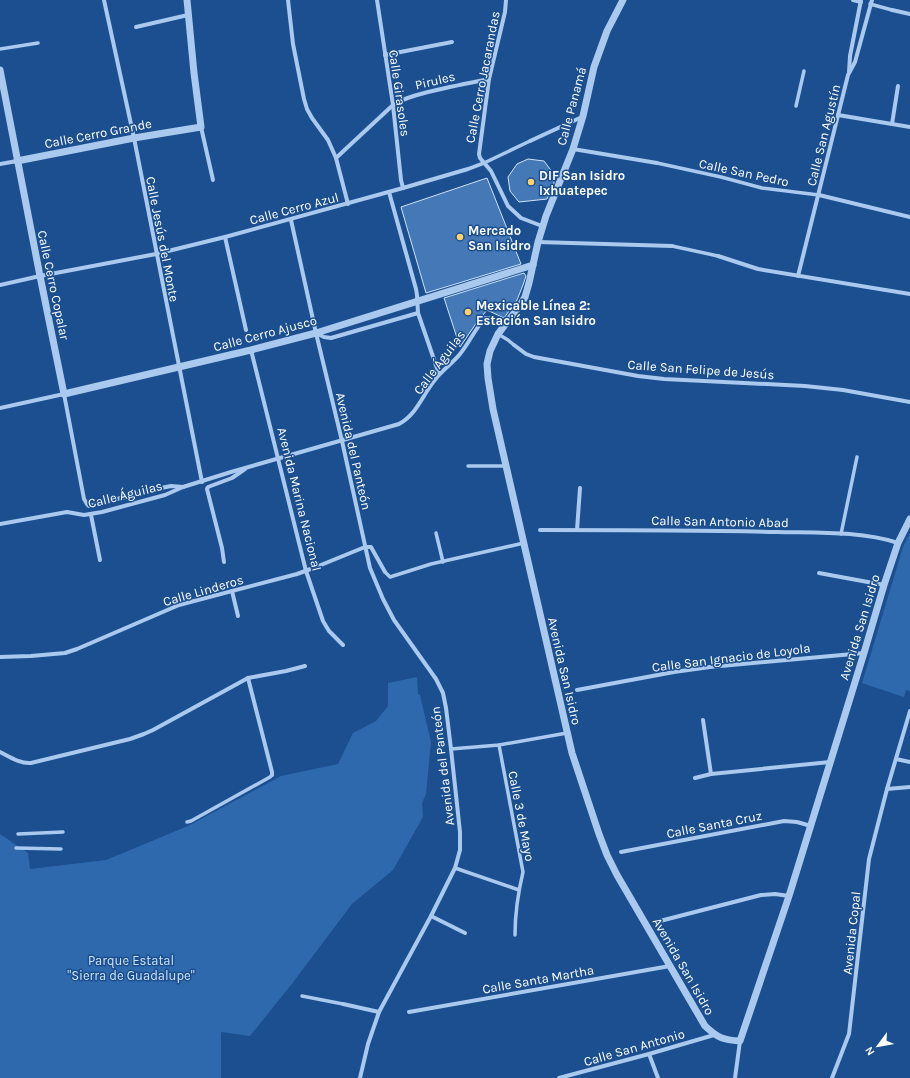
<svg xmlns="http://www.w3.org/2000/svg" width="910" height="1078" font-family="Karla,sans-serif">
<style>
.green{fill:#2e69ad}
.building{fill:#4478b7;stroke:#cfe3fa}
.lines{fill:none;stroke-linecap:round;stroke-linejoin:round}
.pedestrian{stroke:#a9c9ee;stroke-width:3.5}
.minor{stroke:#a9c9ee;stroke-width:4}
.tertiary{stroke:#a9c9ee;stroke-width:7}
.poi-dot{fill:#ffd166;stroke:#1b4f8f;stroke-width:1.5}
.labels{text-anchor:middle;stroke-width:3;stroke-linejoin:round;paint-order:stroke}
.street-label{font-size:13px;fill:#fff;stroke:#1b4f8f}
.poi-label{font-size:13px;font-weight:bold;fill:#fff;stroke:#1b4f8f;text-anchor:start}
.park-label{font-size:13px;fill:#cfe3fa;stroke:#1b4f8f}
</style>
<rect width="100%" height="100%" fill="#1b4f8f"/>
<g class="green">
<path d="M910 533V691L906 690 904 697 862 683 903 547Z"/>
<path d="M417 677 418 694 420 695 431 742 426 794 422 803 423 817 393 870 352 904 291 985 250 1036 221 1032V1078H0V834L28 853 30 869 106 860 188 826 281 776 338 764 353 733 376 721 388 706V683Z"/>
</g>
<g class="building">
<path d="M528 159 544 161 553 173 554 183 547 199 519 202 510 191 508 177 517 164Z"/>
<path d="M487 178 521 264 426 293 401 207Z"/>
<path d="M524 273 526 276 523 285 517 300 504 318 487 310 475 325 460 347 444 298Z"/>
</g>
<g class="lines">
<g class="pedestrian">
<path d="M870 4 892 10"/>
<path d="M0 49 38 43"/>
<path d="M796 106 804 71"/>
<path d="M484 163 530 141"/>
<path d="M657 163 721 177 762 188 819 195"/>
<path d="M672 246 718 256"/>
<path d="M498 334 508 340 514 345"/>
<path d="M468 466H506"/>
<path d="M436 533 443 562"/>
<path d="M841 534 857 457"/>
<path d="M385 572 390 577 431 564 524 543"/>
<path d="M499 745 523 872C518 893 515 914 515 935"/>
<path d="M451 749 499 745 567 733"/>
<path d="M187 822 191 821 270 777 272 775"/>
<path d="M18 834 63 832"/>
<path d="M16 848 61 849"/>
<path d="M455 868 519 890"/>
<path d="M302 996 343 1004"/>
</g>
<g class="minor">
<path d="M104 0 134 138 202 482"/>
<path d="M288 0 293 44 304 99 307 109 312 118 328 140 336 158 348 204"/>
<path d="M377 0 393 105 401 180 403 188"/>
<path d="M506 0 505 12 489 79 479 154 480 158 491 171 508 206 521 218 542 226"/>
<path d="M853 0 861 2"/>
<path d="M892 10 910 14"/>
<path d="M136 27 188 15"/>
<path d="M385 55 452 42"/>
<path d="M849 72 850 56 861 0"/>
<path d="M838 115 910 127"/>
<path d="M892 124 898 86"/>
<path d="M201 127 213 180"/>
<path d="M530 141 582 117"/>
<path d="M573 149 657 163"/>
<path d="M336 158 393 105C403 98 416 95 428 92 448 87 469 83 489 79"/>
<path d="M0 164 17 161"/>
<path d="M389 192 416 289 417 295 418 313 439 374"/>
<path d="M819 195 910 217"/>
<path d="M291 220 316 333 342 441 370 568 383 599 394 620 436 679 443 693 446 708 451 749 460 832V850L455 868 431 916 379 1012 368 1044 360 1078"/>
<path d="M225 237 246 330"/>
<path d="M538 242 672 246"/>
<path d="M718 256 758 269 910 294"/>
<path d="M798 276 848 75 855 62 872 0"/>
<path d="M0 285 40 276 156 254 225 237 403 188 468 169 484 163"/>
<path d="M316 333 324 337 331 338 418 313"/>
<path d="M514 345 526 354 534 357 638 376 664 379 805 386 843 390 910 402"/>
<path d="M251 350 306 571 323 621 329 631 343 645"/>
<path d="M0 408 64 394 84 499 87 504 89 506 161 488 171 486 183 487"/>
<path d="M91 515 100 560"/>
<path d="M0 524 67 512 84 515 102 512 165 495 183 487 231 472 399 424C417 414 422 396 434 381 441 371 452 364 460 354 469 343 475 329 485 318 491 317 498 323 504 325"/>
<path d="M540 530C619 530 698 530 777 532 817 533 861 531 898 543"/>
<path d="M577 530 580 488"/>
<path d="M224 562 222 548 207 489 208 487 232 478 245 469"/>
<path d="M819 573 884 585"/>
<path d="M232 591 238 616"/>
<path d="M0 657 31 656 65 653 77 649 179 605 297 574 316 567 365 547H371L385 572"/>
<path d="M248 678 272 772V775"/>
<path d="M577 690 674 672 710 667 864 653"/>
<path d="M703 720 711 774"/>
<path d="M0 752C10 757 20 764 31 763L130 739 144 734 153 730 248 678 286 671 305 666"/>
<path d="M896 759 910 762"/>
<path d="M695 778 711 774 830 762"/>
<path d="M887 789 910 787"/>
<path d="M621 852 784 821 797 822 811 826"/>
<path d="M431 916 465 933"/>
<path d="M660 921 761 895 775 894 789 896"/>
<path d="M343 1004 379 1012"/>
<path d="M409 1012 670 966"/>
<path d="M649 1054 658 1078"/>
<path d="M559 1078 649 1054 714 1035"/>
<path d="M735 1078 740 1041"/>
<path d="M832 1078 849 1034 869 859 887 789 910 711"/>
</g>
<g class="tertiary">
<path d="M623 0 607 31 594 67 583 116 573 149 546 216 538 242 529 283 525 297 521 304 498 334 490 351 487 364 488 378 493 409 572 753 599 834 607 855 617 875 705 1026C718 1038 723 1040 740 1041L789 896 864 653 884 585 898 543 910 519"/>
<path d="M0 70 40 276 64 394 251 350 316 333 533 265"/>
<path d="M17 161 134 138 201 127 194 73 187 0"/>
</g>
</g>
<g class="poi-dot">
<circle cx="531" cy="182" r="4"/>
<circle cx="460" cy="237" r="4"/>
<circle cx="468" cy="312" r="4"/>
</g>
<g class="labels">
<g class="street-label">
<text transform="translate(482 77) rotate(-79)" y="5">Calle Cerro Jacarandas</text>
<text transform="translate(435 80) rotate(-13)" y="5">Pirules</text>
<text transform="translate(400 93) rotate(82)" y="5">Calle Girasoles</text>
<text transform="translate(571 106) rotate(-75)" y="5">Calle Panamá</text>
<text transform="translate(98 133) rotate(-11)" y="5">Calle Cerro Grande</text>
<text transform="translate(823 135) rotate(-76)" y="5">Calle San Agustín</text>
<text transform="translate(744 172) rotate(12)" y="5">Calle San Pedro</text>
<text transform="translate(294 208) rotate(-15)" y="5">Calle Cerro Azul</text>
<text transform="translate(163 239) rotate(79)" y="5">Calle Jesús del Monte</text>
<text transform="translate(54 285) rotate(78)" y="5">Calle Cerro Copalar</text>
<text transform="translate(265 333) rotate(-15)" y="5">Calle Cerro Ajusco</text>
<text transform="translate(439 362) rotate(-53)" y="5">Calle Águilas</text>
<text transform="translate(701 369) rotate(4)" y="5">Calle San Felipe de Jesús</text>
<text transform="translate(354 451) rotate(77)" y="5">Avenida del Panteón</text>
<text transform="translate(125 494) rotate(-14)" y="5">Calle Águilas</text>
<text transform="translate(300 499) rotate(76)" y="5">Avenida Marina Nacional</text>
<text transform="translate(720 521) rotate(1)" y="5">Calle San Antonio Abad</text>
<text transform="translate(203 590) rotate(-16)" y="5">Calle Linderos</text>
<text transform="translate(859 627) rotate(-73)" y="5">Avenida San Isidro</text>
<text transform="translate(731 657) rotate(-7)" y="5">Calle San Ignacio de Loyola</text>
<text transform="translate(565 671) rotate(77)" y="5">Avenida San Isidro</text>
<text transform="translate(442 766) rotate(-97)" y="5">Avenida del Panteón</text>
<text transform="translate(522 816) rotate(79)" y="5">Calle 3 de Mayo</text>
<text transform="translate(714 824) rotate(-11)" y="5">Calle Santa Cruz</text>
<text transform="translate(851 933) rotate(-84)" y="5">Avenida Copal</text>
<text transform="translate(684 966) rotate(60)" y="5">Avenida San Isidro</text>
<text transform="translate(538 979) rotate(-10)" y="5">Calle Santa Martha</text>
<text transform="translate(634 1047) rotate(-16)" y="5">Calle San Antonio</text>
</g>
<g class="poi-label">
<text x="539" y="180">DIF San Isidro<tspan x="539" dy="15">Ixhuatepec</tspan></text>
<text x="468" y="235">Mercado<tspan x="468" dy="15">San Isidro</tspan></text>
<text x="476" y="310">Mexicable Línea 2:<tspan x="476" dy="15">Estación San Isidro</tspan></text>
</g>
<g class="park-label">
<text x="131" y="965">Parque Estatal<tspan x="131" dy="15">"Sierra de Guadalupe"</tspan></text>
</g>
</g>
<g transform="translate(878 1046) rotate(238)" stroke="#1b4f8f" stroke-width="3" paint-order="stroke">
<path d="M0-3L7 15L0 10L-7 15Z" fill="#ffffff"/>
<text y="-6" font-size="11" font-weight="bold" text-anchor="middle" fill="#ffffff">N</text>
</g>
</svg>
